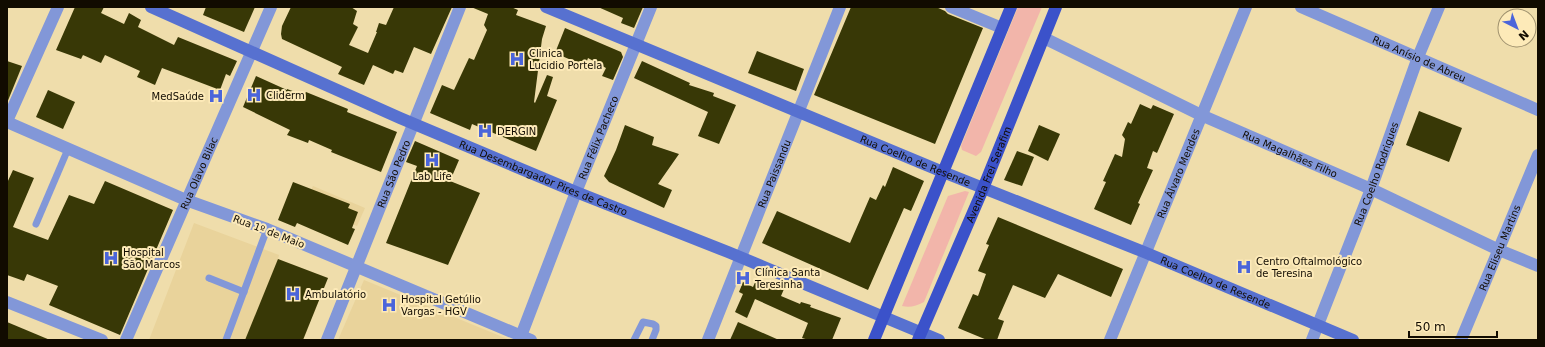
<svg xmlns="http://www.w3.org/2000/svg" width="1545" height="347" font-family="'DejaVu Sans',sans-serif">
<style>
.built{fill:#e9d39b}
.green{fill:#f2b5aa}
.building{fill:#383806}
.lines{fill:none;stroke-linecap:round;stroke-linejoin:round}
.service{stroke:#8297d8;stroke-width:7}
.minor{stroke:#8297d8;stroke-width:12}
.tertiary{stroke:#8297d8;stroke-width:12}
.secondary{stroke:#5771d0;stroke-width:12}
.primary{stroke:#3b52ca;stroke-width:12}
.labels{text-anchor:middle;stroke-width:4;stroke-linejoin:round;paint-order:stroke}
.poi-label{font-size:10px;fill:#110b00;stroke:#fdeab8;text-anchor:start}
.street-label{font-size:10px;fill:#110b00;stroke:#fdeab8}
</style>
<rect width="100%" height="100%" fill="#efddab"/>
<g class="built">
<path d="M313 186 365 208 357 226 305 204Z"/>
<path d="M194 223 279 255 278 259 328 278 303 340H149Z"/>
<path d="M364 280 510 340H338Z"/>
</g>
<g class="green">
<path d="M1018 7H1042L981 152 976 156 962 150 961 146Z"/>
<path d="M965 191 969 192 924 302C916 306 910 308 902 306L948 196Z"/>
</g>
<g class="building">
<path d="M75 7H104L101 13 124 24 129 13 141 20 138 27 174 45 178 37 237 61 230 76 226 74 220 90 162 68 155 85 137 77 140 71 105 55 101 63 83 55 81 59 56 50Z"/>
<path d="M206 7H255L244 32 203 15Z"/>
<path d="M291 7H351L357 11 353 24 358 27 349 45 368 53 377 32H376L379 23 386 25 394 7H452L431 54 414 47 403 73 395 70 393 74 373 65 364 85 338 74 342 67 282 39 281 34 282 26Z"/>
<path d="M471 7H511L518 10 516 15 546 26 542 39 534 102 535 103 547 75 553 77 547 96 557 100 536 151 472 124 470 130 430 113 442 85 454 90 469 58 474 60 487 30 484 25 488 14Z"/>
<path d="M598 7H643L634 28 621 23 623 18Z"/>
<path d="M851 7H936L945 11 948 14 983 28 935 144 814 95Z"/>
<path d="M565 28 621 52 623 57 613 80 602 76 606 68 588 58 585 66 555 53Z"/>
<path d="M757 51 804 69 796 91 748 73Z"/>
<path d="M7 61 22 66 7 103Z"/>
<path d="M642 61 690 83 689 85 714 93 713 96 736 105 719 144 698 136 708 112 634 78Z"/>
<path d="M256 76 287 90V89L304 95 306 92 348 109 347 112 397 132 381 172 331 152 332 150 309 140 308 143 287 135 290 130 243 107Z"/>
<path d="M48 90 75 102 63 129 36 117Z"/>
<path d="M1140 104 1151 109 1153 105 1174 114 1157 153 1153 151 1147 168 1153 170 1138 203 1140 204 1131 225 1094 209 1106 182 1103 181 1115 154 1122 157 1125 139 1122 135 1128 122 1131 124Z"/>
<path d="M1419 111 1462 128 1449 162 1406 145Z"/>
<path d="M625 125 654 137 652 145 679 154 658 184 672 190 664 208 609 182 604 176 616 150Z"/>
<path d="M1039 125 1060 134 1048 161 1028 151Z"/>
<path d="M415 141 459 160 450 181 480 193 448 265 386 243 417 166 406 162Z"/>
<path d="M1017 151 1034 157 1022 186 1004 180Z"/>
<path d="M893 167 924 181 911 211 904 208 868 290 762 243 777 211 850 243 870 197 876 200 883 185 885 187Z"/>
<path d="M13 170 34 178 13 227 48 240 69 195 94 204 105 181 173 210 120 335 49 305 58 286 27 274 24 281 7 275V183Z"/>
<path d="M293 182 350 204 348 208 358 212 352 228 355 229 348 245 297 223 295 227 278 220Z"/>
<path d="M998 217 1123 269 1111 297 1058 274 1045 298 1013 285 998 319 1004 321 997 340H987L958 328 973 294 978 296 986 274 978 271 989 245 986 244Z"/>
<path d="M278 259 328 278 303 340H245Z"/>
<path d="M757 278 784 289 781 296 800 304 801 302 811 305 810 307 841 318 832 340H809L802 338 808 323 755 299 747 318 735 312 743 294 739 292 743 282 753 287Z"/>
<path d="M7 322 50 340H7Z"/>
<path d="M738 322 779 340H730Z"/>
</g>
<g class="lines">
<g class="service">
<path d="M36 224 68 149"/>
<path d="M209 278 244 292"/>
<path d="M226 340 267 229"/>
<path d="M634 340 643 322 653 324 656 326V330L652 340"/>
</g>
<g class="minor">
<path d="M951 7 1002 28"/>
<path id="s1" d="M1301 7 1538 110"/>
<path id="s2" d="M1044 38 1201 115 1371 189 1499 250 1538 266"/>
<path d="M7 121 58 7"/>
<path d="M7 122 186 200 267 229 531 340"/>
<path id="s3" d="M521 336 576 192 651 7"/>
<path id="s4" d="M708 340 840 7"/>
<path id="s5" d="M1110 340 1246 7"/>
<path id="s6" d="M1312 340 1371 189 1418 57 1439 7"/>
<path id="s7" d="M1461 340 1538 155"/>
</g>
<g class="tertiary">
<path d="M7 302 102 340"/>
<path id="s8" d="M126 340 271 7"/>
<path id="s9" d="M327 340 460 7"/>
</g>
<g class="secondary">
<path id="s10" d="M151 7 400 118 576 192 728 252 939 340"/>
<path id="s11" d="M546 7 943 172 1144 252 1353 340"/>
</g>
<g class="primary">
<path d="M874 340 1011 7"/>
<path id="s12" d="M918 340 980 196 1056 7"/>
</g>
</g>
<defs>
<g id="hospital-bare" transform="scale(1.2)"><path d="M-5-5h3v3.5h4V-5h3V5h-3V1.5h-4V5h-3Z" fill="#4b65da" stroke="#fdeab8" stroke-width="2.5" paint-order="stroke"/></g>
</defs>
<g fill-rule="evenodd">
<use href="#hospital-bare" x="517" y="59"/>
<use href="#hospital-bare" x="254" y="95"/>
<use href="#hospital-bare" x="216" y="96"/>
<use href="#hospital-bare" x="485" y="131"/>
<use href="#hospital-bare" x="432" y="160"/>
<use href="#hospital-bare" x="111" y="258"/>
<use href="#hospital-bare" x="1244" y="267"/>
<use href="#hospital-bare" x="743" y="278"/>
<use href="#hospital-bare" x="293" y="294"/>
<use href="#hospital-bare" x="389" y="305"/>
</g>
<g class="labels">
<g class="poi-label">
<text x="529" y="57">Clinica<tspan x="529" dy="12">Lucidio Portela</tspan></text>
<text x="266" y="99">Cliderm</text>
<text x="204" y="100" text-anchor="end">MedSaúde</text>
<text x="497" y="135">DERGIN</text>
<text x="432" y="180" text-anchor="middle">Lab Life</text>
<text x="123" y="256">Hospital<tspan x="123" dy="12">São Marcos</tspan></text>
<text x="1256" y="265">Centro Oftalmológico<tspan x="1256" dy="12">de Teresina</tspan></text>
<text x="755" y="276">Clínica Santa<tspan x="755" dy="12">Teresinha</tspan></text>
<text x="305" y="298">Ambulatório</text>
<text x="401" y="303">Hospital Getúlio<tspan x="401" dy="12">Vargas - HGV</tspan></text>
</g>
<g class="street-label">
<text dy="4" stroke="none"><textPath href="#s1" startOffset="129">Rua Anísio de Abreu</textPath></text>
<text dy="4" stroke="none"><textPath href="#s3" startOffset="213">Rua Félix Pacheco</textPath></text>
<text dy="4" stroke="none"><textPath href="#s2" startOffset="272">Rua Magalhães Filho</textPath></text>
<text dy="4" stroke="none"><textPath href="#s11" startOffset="400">Rua Coelho de Resende</textPath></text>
<text dy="4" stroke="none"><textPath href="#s8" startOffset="182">Rua Olavo Bilac</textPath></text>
<text dy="4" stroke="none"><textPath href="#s9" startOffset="179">Rua São Pedro</textPath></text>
<text dy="4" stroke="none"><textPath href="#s4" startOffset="179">Rua Paissandu</textPath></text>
<text dy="4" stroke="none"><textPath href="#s5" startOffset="180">Rua Álvaro Mendes</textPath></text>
<text dy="4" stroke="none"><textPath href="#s12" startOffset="180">Avenida Frei Serafim</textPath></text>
<text dy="4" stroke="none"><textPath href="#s6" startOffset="178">Rua Coelho Rodrigues</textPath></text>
<text dy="4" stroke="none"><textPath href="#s10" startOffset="428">Rua Desembargador Pires de Castro</textPath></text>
<text transform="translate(269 231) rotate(21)" y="4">Rua 1º de Maio</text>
<text dy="4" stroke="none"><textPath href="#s7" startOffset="100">Rua Eliseu Martins</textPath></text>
<text dy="4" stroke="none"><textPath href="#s11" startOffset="724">Rua Coelho de Resende</textPath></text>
</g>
</g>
<rect width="1545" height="347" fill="none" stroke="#110b00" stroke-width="16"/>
<g transform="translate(1517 28) rotate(138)"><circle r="19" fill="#fdeab8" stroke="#9f916e"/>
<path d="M0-3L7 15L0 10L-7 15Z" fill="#4b65da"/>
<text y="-6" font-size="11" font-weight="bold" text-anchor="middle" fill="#110b00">N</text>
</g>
<path d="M1409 331v6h88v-6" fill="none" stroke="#110b00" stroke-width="2"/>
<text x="1415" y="331" font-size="12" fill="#110b00" stroke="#fdeab8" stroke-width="3" paint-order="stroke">50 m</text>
</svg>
